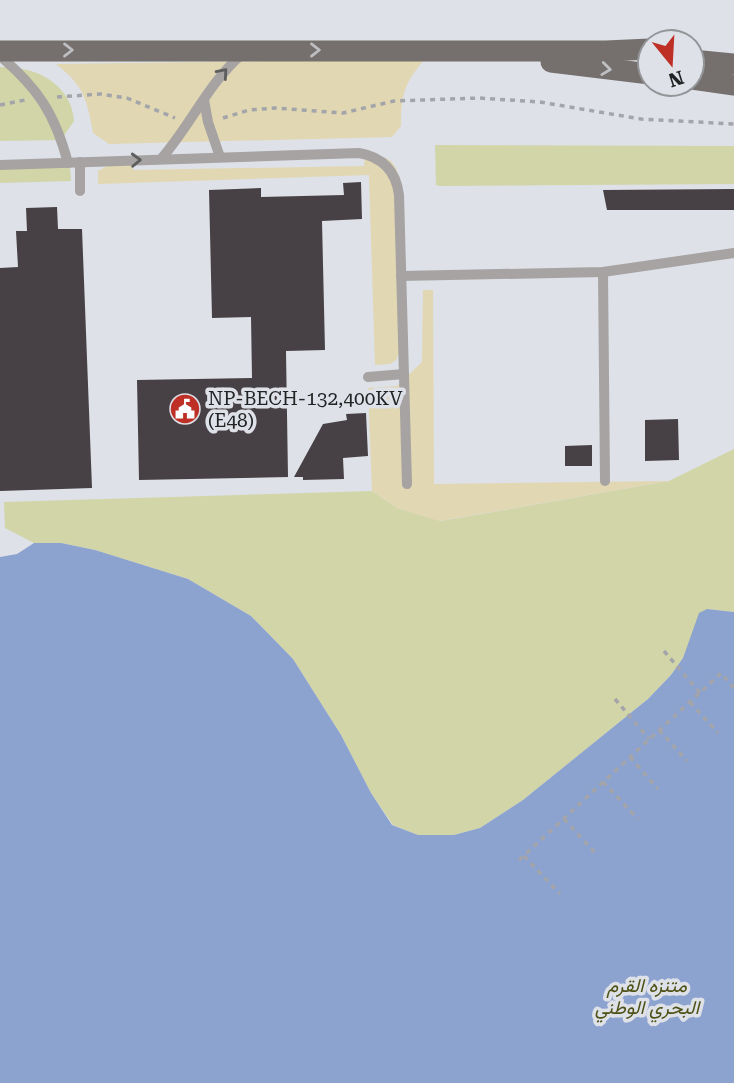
<svg xmlns="http://www.w3.org/2000/svg" width="734" height="1083" font-family="'Roboto Serif',Vazirmatn,serif">
<style>
.green{fill:#d1d5a7}
.sand{fill:#e1d7b2}
.water{fill:#8ca2cf}
.building{fill:#474145}
.lines{fill:none;stroke-linecap:round;stroke-linejoin:round}
.path{stroke:#a3a5aa;stroke-width:3.5;stroke-dasharray:5 5;stroke-linecap:butt}
.lane{stroke:#a6a3a2;stroke-width:10}
.primary{stroke:#75706d;stroke-width:21}
.oneway{stroke:#bebfc2}
.oneway2{stroke:#5d5d5d}
.labels{text-anchor:middle;stroke-width:7;stroke-linejoin:round;paint-order:stroke}
.poi-label{font-size:19px;fill:#222325;stroke:#dee1e7;text-anchor:start}
.park-label{font-size:19px;font-style:italic;fill:#4e5115;stroke:#dee1e7}
</style>
<rect width="100%" height="100%" fill="#dee1e7"/>
<g class="green">
<path d="M0 67C35 66 71 83 74 121L61 140 0 141Z"/>
<path d="M435 145 734 146V184L440 186 436 185Z"/>
<path d="M61 164 70 168 71 181 0 183V166Z"/>
<path d="M734 449V612L707 609 683 658 671 675 648 699 523 800 480 828 454 835H418L393 825 371 793 341 735 293 659 251 616 188 579 95 550 61 543H34L5 528 4 502 372 491 397 508 441 521 669 481Z"/>
</g>
<g class="sand">
<path d="M425 59C404 83 401 95 401 126L392 137 109 144 93 133C87 99 84 86 56 64Z"/>
<path d="M365 157C385 157 392 155 399 176V353L396 360 390 364 375 365 369 175 98 184V171L111 164 132 163 133 170 364 166Z"/>
<path d="M423 290H433L434 484 669 481 439 521 397 508 372 491 368 388 397 386 422 362Z"/>
</g>
<path class="water" d="M34 543H61L95 550 188 579 251 616 293 659 341 735 371 793 392 825 418 835H454L480 828 523 800 648 699 671 675 683 658 699 613 707 609 734 612V1083H0V557L17 554Z"/>
<g class="building">
<path d="M361 182 362 219 322 221 325 350 286 351 288 477 139 480 137 380 252 378 251 317 212 318 209 190 261 188V197L344 195 343 183Z"/>
<path d="M734 189V210H607L603 190Z"/>
<path d="M57 207 58 229H82L92 488 0 491V268L18 267 16 231H27L26 208Z"/>
<path d="M366 413 368 456 343 458 344 479 303 480V477H294L323 424 347 420 346 414Z"/>
<path d="M678 419 679 460 645 461V420Z"/>
<path d="M592 445V466H565V446Z"/>
</g>
<g class="lines">
<g class="path">
<path d="M57 97 101 94 127 98 175 118"/>
<path d="M0 105 25 100"/>
<path d="M223 118 249 110 275 108 343 113 394 101 479 98 540 102 641 119 734 124"/>
<path d="M664 651 700 693"/>
<path d="M615 699 649 739"/>
<path d="M690 702 718 733"/>
<path d="M659 730 687 761"/>
<path d="M630 757 658 789"/>
<path d="M603 782 638 819"/>
<path d="M564 819 598 856"/>
<path d="M524 856 560 894"/>
<path d="M519 860 721 673 734 688"/>
</g>
<g class="lane">
<path d="M0 56C38 88 55 114 68 163"/>
<path d="M204 100 208 122 220 157"/>
<path d="M161 159C190 126 208 84 241 55"/>
<path d="M80 162V191"/>
<path d="M0 165 359 153C382 157 396 171 399 195L407 484"/>
<path d="M603 272 605 481"/>
<path d="M401 276 603 272 734 253"/>
<path d="M368 377 404 374"/>
</g>
<g class="primary">
<path d="M0 51H606L650 49"/>
<path d="M692 60 734 64"/>
<path d="M551 62 650 74"/>
<path d="M692 79 734 85"/>
</g>
</g>
<defs><path id="oneway-chevron" d="M-2-3.5L2.5 0L-2 3.5" fill="none" stroke-width="1.6" stroke-linecap="round" stroke-linejoin="round" transform="scale(1.75)"/></defs>
<g class="oneway">
<use href="#oneway-chevron" transform="translate(68 50)"/>
<use href="#oneway-chevron" transform="translate(315 50)"/>
<use href="#oneway-chevron" transform="translate(606 69) rotate(7)"/>
</g>
<g class="oneway2">
<use href="#oneway-chevron" transform="translate(223 73) rotate(-49)"/>
<use href="#oneway-chevron" transform="translate(136 160) rotate(-2)"/>
</g>
<defs>
<g id="civic-disc" transform="scale(1.575)"><circle r="9.5" fill="#be3026" stroke="#dee1e7"/><path d="M-.6-6.5H3V-4.5H.6V-3L4-1V1h2V6H-6V1h2V-1L-.6-3ZM-1.2 2.5V6h2.4V2.5Z" fill="#fff"/></g>
</defs>
<g fill-rule="evenodd">
<use href="#civic-disc" x="185" y="409"/>
</g>
<g class="labels">
<g class="poi-label">
<text x="208" y="405">NP-BECH-132,400KV<tspan x="208" dy="22">(E48)</tspan></text>
</g>
<g class="park-label">
<text x="647" y="992">متنزه القرم<tspan x="647" dy="22">البحري الوطني</tspan></text>
</g>
</g>
<g transform="translate(671 63) rotate(162)"><circle r="33" fill="#dee1e7" stroke="#939599" stroke-width="2"/>
<path d="M0-5L12 26L0 18L-12 26Z" fill="#be3026"/>
<text y="-10" font-size="19" font-weight="bold" text-anchor="middle" fill="#222325">N</text>
</g>
</svg>
